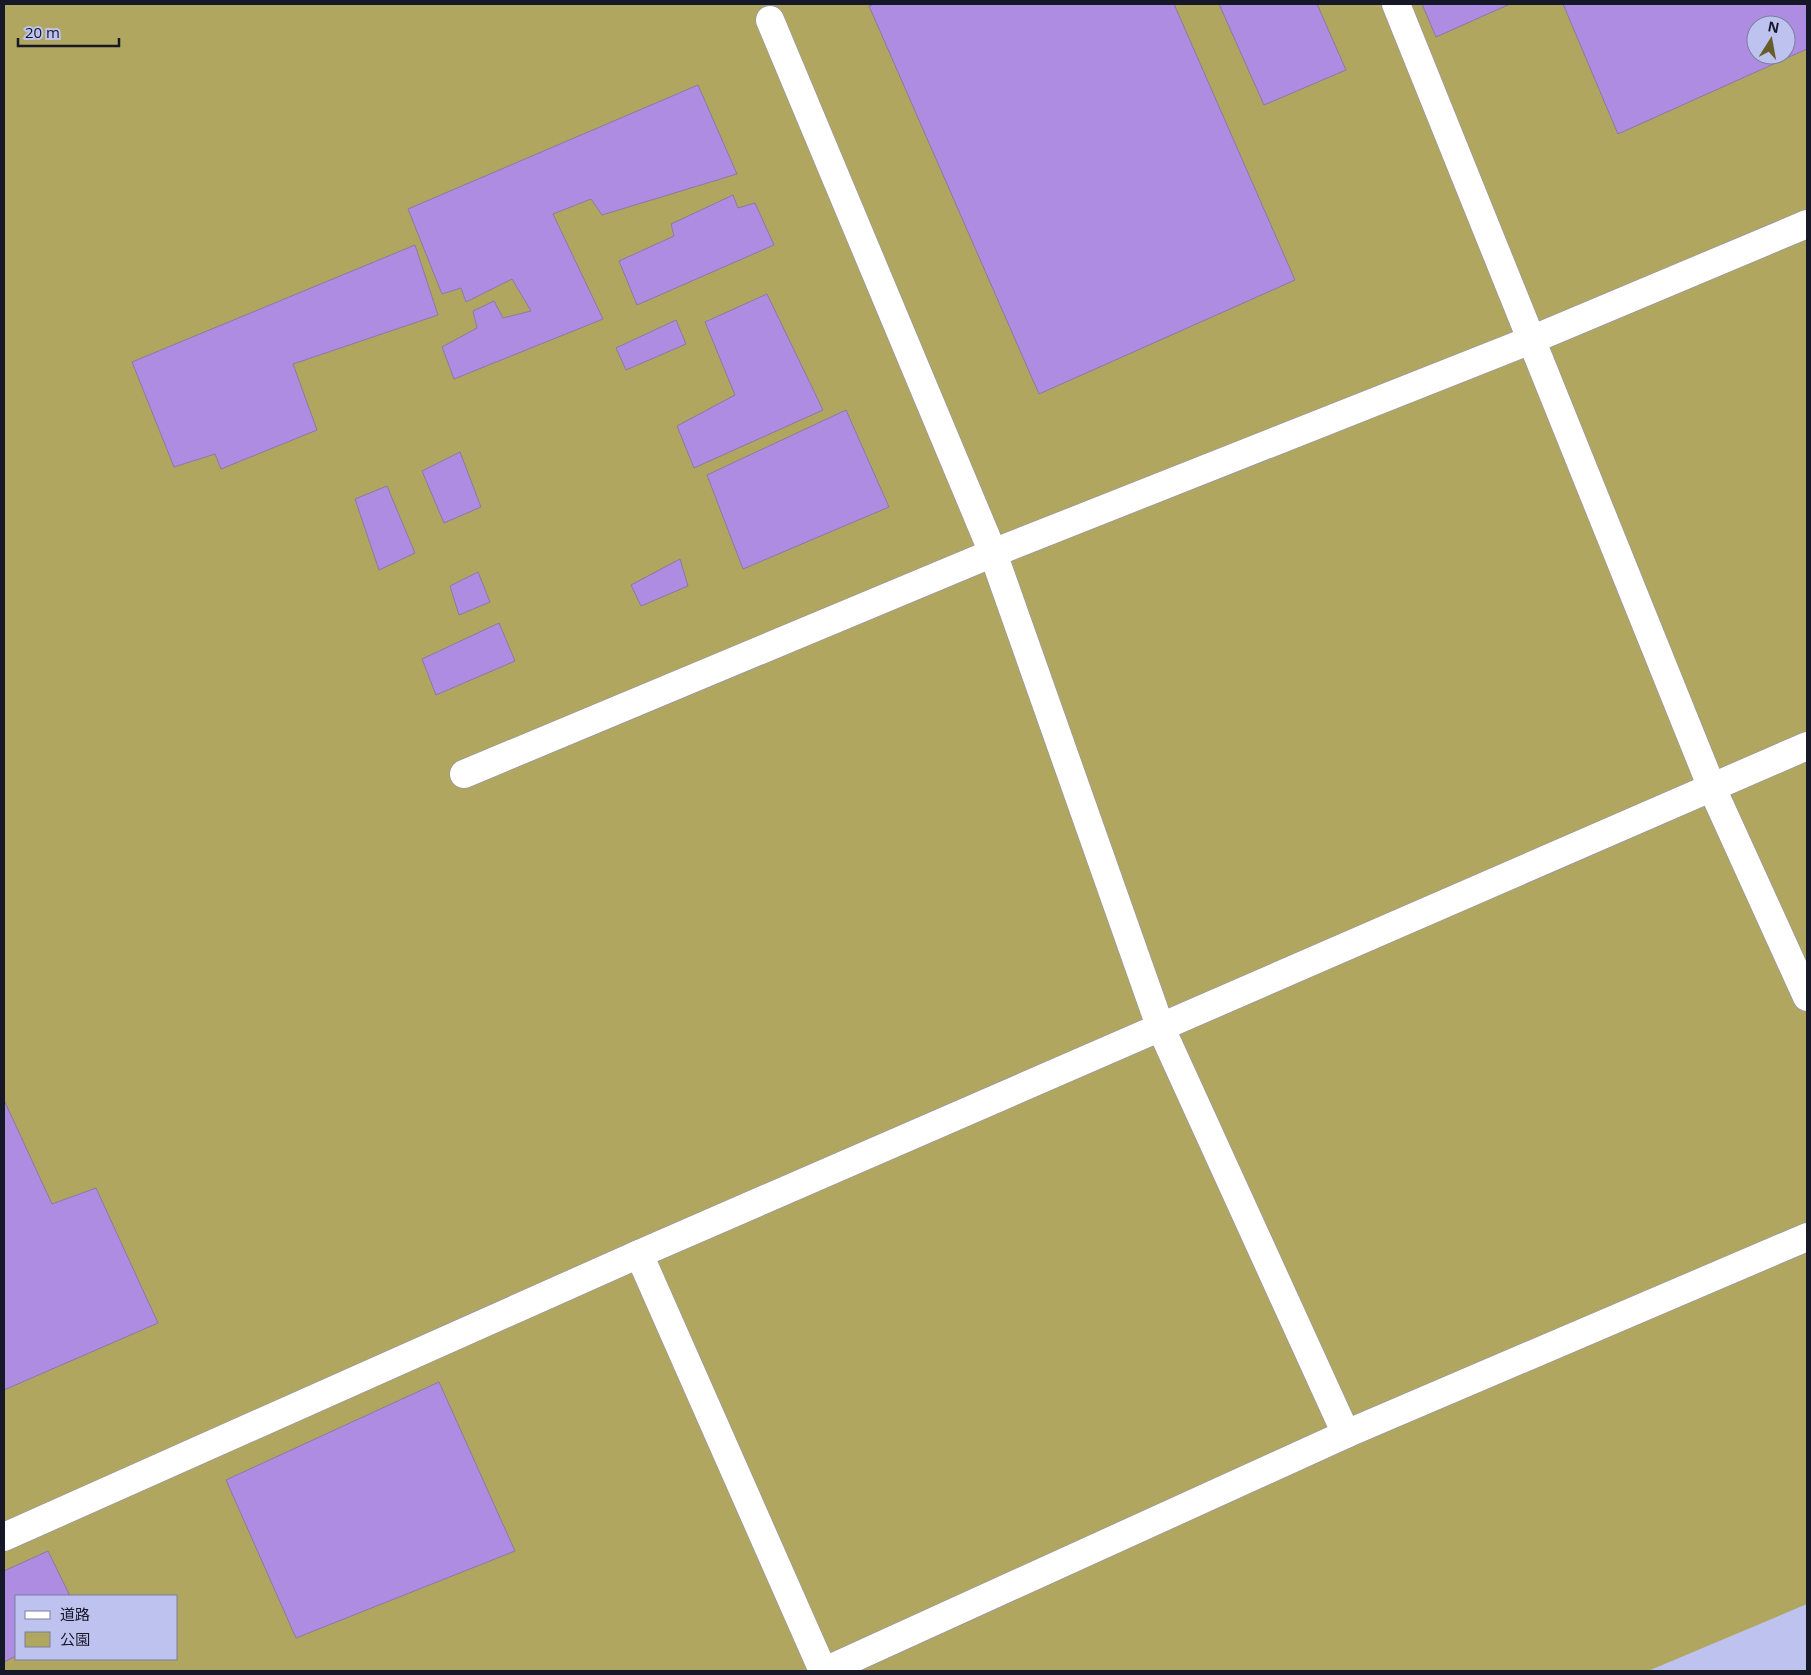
<svg xmlns="http://www.w3.org/2000/svg" width="1811" height="1675" font-family="'Open Sans','Noto Sans JP',sans-serif">
<style>
.green{fill:#b0a65f;fill-rule:evenodd}
.building{fill:#ae8ce2;stroke:#897aa4;fill-rule:evenodd}
.lines{fill:none;stroke-linecap:round;stroke-linejoin:round}
.minor-casing{stroke:#8b8eb9;stroke-width:29}
.minor{stroke:#fff;stroke-width:28}
</style>
<rect width="100%" height="100%" fill="#bec2ef"/>
<path class="green" d="M4 4H1807V1604L1648 1671H4ZM1756 25H1786V55H1756ZM16 1596H176V1659H16Z"/>
<g class="building">
<path d="M874 4H1174L1295 280 1039 394 869 6Z"/>
<path d="M1219 4H1317L1346 70 1264 105Z"/>
<path d="M1422 4H1510L1436 37Z"/>
<path d="M1563 4H1807V49L1618 134ZM1756 25H1786V55H1756Z"/>
<path d="M698 85 737 174 602 215 591 199 553 214 603 319 454 379 442 347 477 328 473 311 494 301 503 318 531 311 512 279 466 302 461 288 442 294 408 209Z"/>
<path d="M733 195 738 208 755 203 774 245 637 305 619 261 674 236 671 224Z"/>
<path d="M415 245 438 315 293 364 317 430 221 469 215 454 174 467 132 362Z"/>
<path d="M767 294 823 410 694 468 677 426 735 395 705 322Z"/>
<path d="M676 320 686 344 626 370 616 348Z"/>
<path d="M846 410 889 507 743 569 707 475Z"/>
<path d="M460 452 481 507 444 523 422 471Z"/>
<path d="M387 486 415 553 379 570 355 499Z"/>
<path d="M680 559 688 586 641 606 631 585Z"/>
<path d="M478 572 490 602 459 615 450 586Z"/>
<path d="M499 623 515 661 436 695 422 659Z"/>
<path d="M4 1100 52 1204 96 1188 158 1323 4 1390Z"/>
<path d="M439 1382 515 1551 296 1638 226 1480Z"/>
<path d="M48 1551 70 1596H16V1656L4 1662V1571Z"/>
</g>
<g class="lines">
<g class="minor-casing">
<g id="minor">
<path d="M1396 4 1712 788 1807 997"/>
<path d="M770 20 993 553 1160 1026 1346 1434"/>
<path d="M464 774 993 553 1531 340 1807 224"/>
<path d="M639 1254 823 1671"/>
<path d="M4 1537 639 1254 1807 746"/>
<path d="M825 1671 1346 1434 1807 1237"/>
</g>
</g>
<use href="#minor" class="minor"/>
</g>
<rect width="1811" height="1675" fill="none" stroke="#161727" stroke-width="10"/>
<rect x="15" y="1595" width="162" height="65" fill="#bec2ef" stroke="#7b7e9f"/>
<rect x="25" y="1611" width="25" height="8" fill="#ffffff" stroke="#7b7e9f"/>
<text x="60" y="1620" font-size="15" fill="#161727">道路</text>
<rect x="25" y="1632" width="25" height="15" fill="#b0a65f" stroke="#7b7e9f"/>
<text x="60" y="1645" font-size="15" fill="#161727">公園</text>
<g transform="translate(1771 40) rotate(11)"><circle r="24" fill="#bec2ef" stroke="#7b7e9f"/>
<path d="M0-4L9 19L0 12L-9 19Z" fill="#655e2a"/>
<text y="-8" font-size="14" font-weight="bold" text-anchor="middle" fill="#161727">N</text>
</g>
<path d="M18 38v8h101v-8" fill="none" stroke="#161727" stroke-width="2.5"/>
<text x="25" y="38" font-size="15" fill="#161727" stroke="#bec2ef" stroke-width="4" paint-order="stroke">20 m</text>
</svg>
